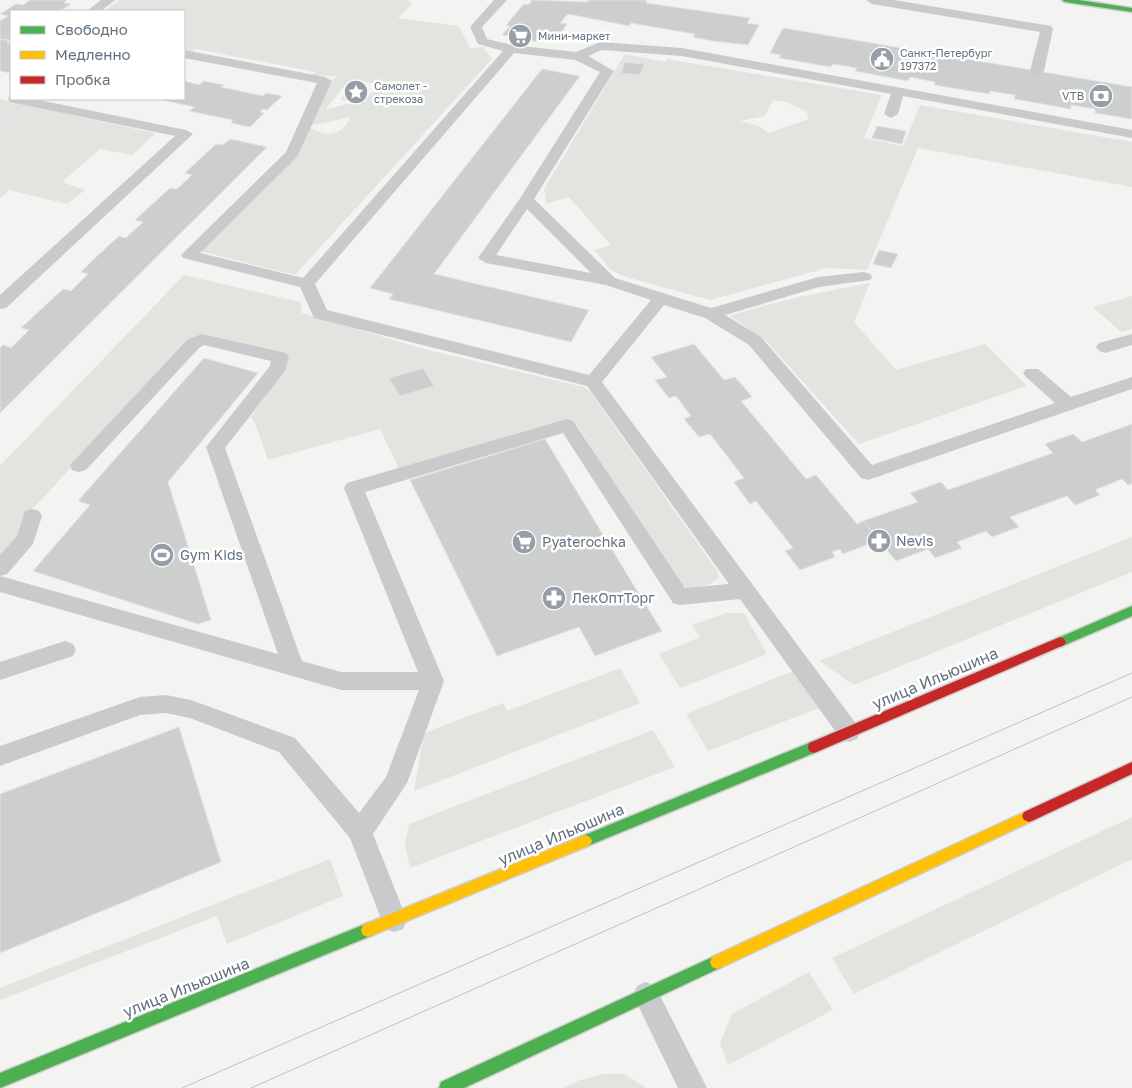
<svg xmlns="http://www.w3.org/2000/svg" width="1132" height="1088" font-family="'Golos Text',sans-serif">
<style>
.built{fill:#e3e4e3}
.green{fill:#e2e5df;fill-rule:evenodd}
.building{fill:#cdcece;stroke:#e2e2e1}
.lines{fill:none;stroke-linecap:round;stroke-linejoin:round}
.fast-casing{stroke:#cfcfcf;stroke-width:3}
.slow-casing{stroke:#cfcfcf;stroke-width:3}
.jam-casing{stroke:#cfcfcf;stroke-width:3}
.lane{fill:#c8cacb;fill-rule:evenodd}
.fast{fill:#4caf50;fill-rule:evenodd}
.slow{fill:#ffc107;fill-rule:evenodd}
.jam{fill:#c62828;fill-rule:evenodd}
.tram{stroke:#bfc0c1;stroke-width:1}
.labels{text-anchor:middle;stroke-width:5;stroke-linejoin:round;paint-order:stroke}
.far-poi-label{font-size:11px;fill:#64727f;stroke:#fff;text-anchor:start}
.poi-label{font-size:14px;fill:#64727f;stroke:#fff;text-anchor:start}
.near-street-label{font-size:16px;fill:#64727f;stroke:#fff}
</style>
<rect width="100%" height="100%" fill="#f3f3f1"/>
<path class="built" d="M0 117 22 122 0 140Z"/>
<g class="green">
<path d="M119 0H406L413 3 398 18 459 26 470 49 483 47 492 59 295 275 200 251 294 155 328 84 337 76 313 75 316 72 196 49 193 52 184 50V11H104ZM362 81 375 84 379 88 362 101 326 109 344 86ZM351 117C341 136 326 139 309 126Z"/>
<path d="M625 54 666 62 667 59 882 95 864 138 903 146 920 105 1132 142V187L918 148 867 270 827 268 710 300 626 277 611 270 594 250 611 245 569 197 546 204 544 189ZM773 100 786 102 806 111 809 119 768 133 759 126 740 121 765 116Z"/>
<path d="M360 85 368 89 360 97 344 101 341 99 352 87Z"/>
<path d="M0 99 140 130 156 133 132 155 100 149 62 182 85 190 67 204 9 190 0 198V140L22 122 0 117Z"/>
<path d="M184 275 300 302 302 313 424 349 584 387 591 393 718 572 719 578C706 587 697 591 682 586L575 423H562L400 471 380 429 268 460 255 423 251 417 284 367V354L205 337 187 344 25 517 21 533 0 555V466Z"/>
<path d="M870 283 854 322 896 370 985 344 1027 386 859 444 767 342 730 316C775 301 822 292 870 283Z"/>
<path d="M1132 296V329L1121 332 1093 307Z"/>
<path d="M1132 537V572L854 685 819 661Z"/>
<path d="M726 613H744L767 654 680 688 659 654 700 637 692 625Z"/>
<path d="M620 668 640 703 414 791 424 733 503 703 507 711Z"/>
<path d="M793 671 819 708 708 751 686 714Z"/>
<path d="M653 730 675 767 410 868 405 845 409 824Z"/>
<path d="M1132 817V859L854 994 832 958Z"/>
<path d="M330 859 343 896 227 944 217 916 0 1000V988Z"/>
<path d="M809 972 833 1010 728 1065 720 1043 732 1014Z"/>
<path d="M603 1074H624L646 1088H563L577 1081Z"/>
</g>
<g class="building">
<path d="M30 0H67L64 3 71 4 60 11H11V40L0 39V21L8 16 0 14 16 4 23 5Z"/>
<path d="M532 0 587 2 589 0H644L647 1 646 3 750 18 747 23 759 25 748 45 713 41 693 37 695 34 631 23 629 26 568 14 560 23 567 24 560 34 553 32 549 37 544 36 539 42 502 35 510 26 506 25 524 4 528 5Z"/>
<path d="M783 28 1132 87V119L1095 113V109L1071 105V109L1014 99 1015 95 990 91 989 94 934 85 935 82 910 77 908 81 855 71 857 68 833 64 831 67 779 58 781 55 770 53Z"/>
<path d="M0 39 9 41 7 43 11 44V73L0 71Z"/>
<path d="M625 62 644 64 640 75 621 73Z"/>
<path d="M542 69 580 76 434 274 589 310 571 342 389 299 393 294 370 288Z"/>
<path d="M184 81 199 85 204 81 224 85 221 87 263 96 266 93 282 96 267 110 263 109 260 112 264 113 250 127 231 123 233 120 189 111 195 107 157 99H184Z"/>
<path d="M877 126 906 131 902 144 872 138Z"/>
<path d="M230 139 267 147 0 413V348L3 345 11 348 29 330 21 328 63 289 71 291 88 274 81 272 94 259 119 236 126 238 143 222 135 220 170 188 177 189 192 175 185 173 216 144 223 145Z"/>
<path d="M879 250 898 254 891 268 873 264Z"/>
<path d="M694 344 724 380 735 377 744 387 752 397 741 401 806 479 816 475 857 524 863 521 879 540 843 554 840 549 832 552 835 557 800 570 785 551 793 548 756 501 750 504 734 482 744 478 710 434 699 437 684 419 691 416 676 396 669 398 655 380 667 377 651 357Z"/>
<path d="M204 358 258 373 168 482 211 620 198 624 33 571 90 505 78 501Z"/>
<path d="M423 368 434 386 400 396 389 378Z"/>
<path d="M1132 424V483L1128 485 1122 479 1095 490 1100 495 1075 505 1067 496 1010 517 1019 527 992 537 986 531 957 542 962 548 935 558 928 549 896 561 863 521 918 502 910 493 941 482 948 490 1053 453 1045 444 1073 434 1082 442Z"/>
<path d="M545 439 645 604 662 631 595 656 579 627 497 656 410 480Z"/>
<path d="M179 727 221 862 0 953V794Z"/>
</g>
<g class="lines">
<g class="fast-casing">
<g id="fast">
<path d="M1062 0H1079L1132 8V12L1065 2Z"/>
<path d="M1132 606V616L1060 647 1056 645 1054 642 1056 639Z"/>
<path d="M814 741 819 743 820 747 819 751 585 847 580 845 578 841 580 837Z"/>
<path d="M368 923 373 925 375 930 373 935 0 1088V1073Z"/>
<path d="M717 955 722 957 724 962 722 967 464 1088H439L441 1082Z"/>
</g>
</g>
<g class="slow-casing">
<g id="slow">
<path d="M1029 810 1034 812 1036 816 1034 820 722 967 717 969 712 967 710 962 712 957Z"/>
<path d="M585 835 590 837 592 841 590 845 368 937 363 935 361 930 363 925Z"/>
</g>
</g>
<g class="jam-casing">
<g id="jam">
<path d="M1060 637 1064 639 1066 642 1064 645 819 751 814 753 809 751 808 747 809 743Z"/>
<path d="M1132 762V774L1034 820 1029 822 1024 820 1022 816 1024 812Z"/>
</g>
</g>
<g class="lane">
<path d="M101 0H115L101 11H87Z"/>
<path d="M494 0H507L482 27 487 39 512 45 576 52 600 42 682 48 1132 130V138L903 96 898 114 891 118 884 114 891 94 682 56 602 50 588 56 614 71 534 199 615 278 711 308 818 277 864 272 870 274 872 277 870 280 819 287 725 315 761 337 872 465 1055 403 1026 377 1023 373 1026 369H1038L1071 397 1132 377V389L868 480 861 478 749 345 705 318 664 305 602 382 857 725 860 732 857 739 849 742 841 739 740 599 680 605 673 603 563 433 365 492 444 681 407 783 373 834 407 920 403 929 394 932 385 929 350 838 279 752 190 718 166 713 140 715 0 766V746L140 697 166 695 191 700 295 738 359 813 386 777 419 690H341L0 592V576L278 654 206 447 270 366 271 361 204 345 199 348 86 470 79 472 72 470 70 465 187 340 202 334 286 353 289 357 285 371 225 448 302 661 341 672H418L344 488 347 483 567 419 573 421 685 588 729 584 587 386 314 318 300 287 183 258 181 255 286 152 317 83 184 58V50L325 77 332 81 297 157 200 253 303 278 503 51 478 44 470 27ZM514 53 575 60 600 72 519 200 478 258 486 263 606 285 651 300 589 375 327 310 315 284ZM527 209 591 273 496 255Z"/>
<path d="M866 0H894L1051 26 1053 29 1044 71 1037 75 1030 71 1040 32 872 4Z"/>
<path d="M10 96 11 99H34L186 130 193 134 6 308 0 309V295L175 136 15 103 10 102 8 99Z"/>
<path d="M1132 334V345L1105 353 1099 351 1096 347 1099 343Z"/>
<path d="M32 509 39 511 42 516 33 544 7 574 0 576V555L17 536 25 511Z"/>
<path d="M65 641 73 644 76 650 73 656 0 680V662Z"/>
<path d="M646 982 655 986 707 1088H678L633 995 637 986Z"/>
</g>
<use href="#fast" class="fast"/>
<use href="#slow" class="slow"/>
<use href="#jam" class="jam"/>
<g class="tram">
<path d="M182 1088 1132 673"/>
<path d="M251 1088 1132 697"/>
</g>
</g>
<defs>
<g id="supermarket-disc" transform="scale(1.25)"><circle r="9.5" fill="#969fa7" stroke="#fff"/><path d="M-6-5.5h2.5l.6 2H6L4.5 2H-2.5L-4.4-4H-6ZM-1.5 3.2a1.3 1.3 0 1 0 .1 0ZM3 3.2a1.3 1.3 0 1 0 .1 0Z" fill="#fff"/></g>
<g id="civic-disc" transform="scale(1.25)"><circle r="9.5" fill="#969fa7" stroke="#fff"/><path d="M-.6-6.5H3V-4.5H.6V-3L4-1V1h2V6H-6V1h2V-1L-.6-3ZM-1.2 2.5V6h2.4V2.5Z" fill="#fff"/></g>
<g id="sight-disc" transform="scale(1.25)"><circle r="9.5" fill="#969fa7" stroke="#fff"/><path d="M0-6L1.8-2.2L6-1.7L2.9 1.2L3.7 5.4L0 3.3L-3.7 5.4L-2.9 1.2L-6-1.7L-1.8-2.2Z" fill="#fff"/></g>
<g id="bank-disc" transform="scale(1.25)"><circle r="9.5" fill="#969fa7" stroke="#fff"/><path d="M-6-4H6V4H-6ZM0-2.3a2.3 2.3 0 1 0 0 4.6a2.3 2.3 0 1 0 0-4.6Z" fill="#fff"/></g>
<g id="pharmacy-disc" transform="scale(1.25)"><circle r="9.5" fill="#969fa7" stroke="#fff"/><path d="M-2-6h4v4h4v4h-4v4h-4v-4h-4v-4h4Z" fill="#fff"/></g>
<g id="stadium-disc" transform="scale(1.25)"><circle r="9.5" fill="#969fa7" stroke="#fff"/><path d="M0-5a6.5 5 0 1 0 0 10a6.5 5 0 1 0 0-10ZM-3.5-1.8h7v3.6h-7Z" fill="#fff"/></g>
</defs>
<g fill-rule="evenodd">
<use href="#supermarket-disc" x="520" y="36"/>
<use href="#civic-disc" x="882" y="59"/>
<use href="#sight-disc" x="356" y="92"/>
<use href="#bank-disc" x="1101" y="96"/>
<use href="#pharmacy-disc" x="879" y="541"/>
<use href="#supermarket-disc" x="524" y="542"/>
<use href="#stadium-disc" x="162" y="555"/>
<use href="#pharmacy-disc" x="554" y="598"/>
</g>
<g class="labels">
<g class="far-poi-label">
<text x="538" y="40">Мини-маркет</text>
<text x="900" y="57">Санкт-Петербург<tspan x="900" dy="13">197372</tspan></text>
<text x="374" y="90">Самолет -<tspan x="374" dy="13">стрекоза</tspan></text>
<text x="1084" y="100" text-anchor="end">VTB</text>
</g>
<g class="poi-label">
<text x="896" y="546">Nevis</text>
<text x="542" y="547">Pyaterochka</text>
<text x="180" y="560">Gym Kids</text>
<text x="572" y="603">ЛекОптТорг</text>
</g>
<g class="near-street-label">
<text transform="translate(935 678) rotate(-23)" y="6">улица Ильюшина</text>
<text transform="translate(561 834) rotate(-23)" y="6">улица Ильюшина</text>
<text transform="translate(186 987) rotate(-22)" y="6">улица Ильюшина</text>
</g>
</g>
<rect x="10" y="10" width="175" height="90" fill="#ffffff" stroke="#c1c7cc"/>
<rect x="20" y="26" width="25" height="8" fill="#4caf50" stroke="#c1c7cc"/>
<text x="55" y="35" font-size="15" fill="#64727f">Свободно</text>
<rect x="20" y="51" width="25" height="8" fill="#ffc107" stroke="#c1c7cc"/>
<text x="55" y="60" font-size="15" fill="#64727f">Медленно</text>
<rect x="20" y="76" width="25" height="8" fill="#c62828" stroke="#c1c7cc"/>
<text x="55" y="85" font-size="15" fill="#64727f">Пробка</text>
</svg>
